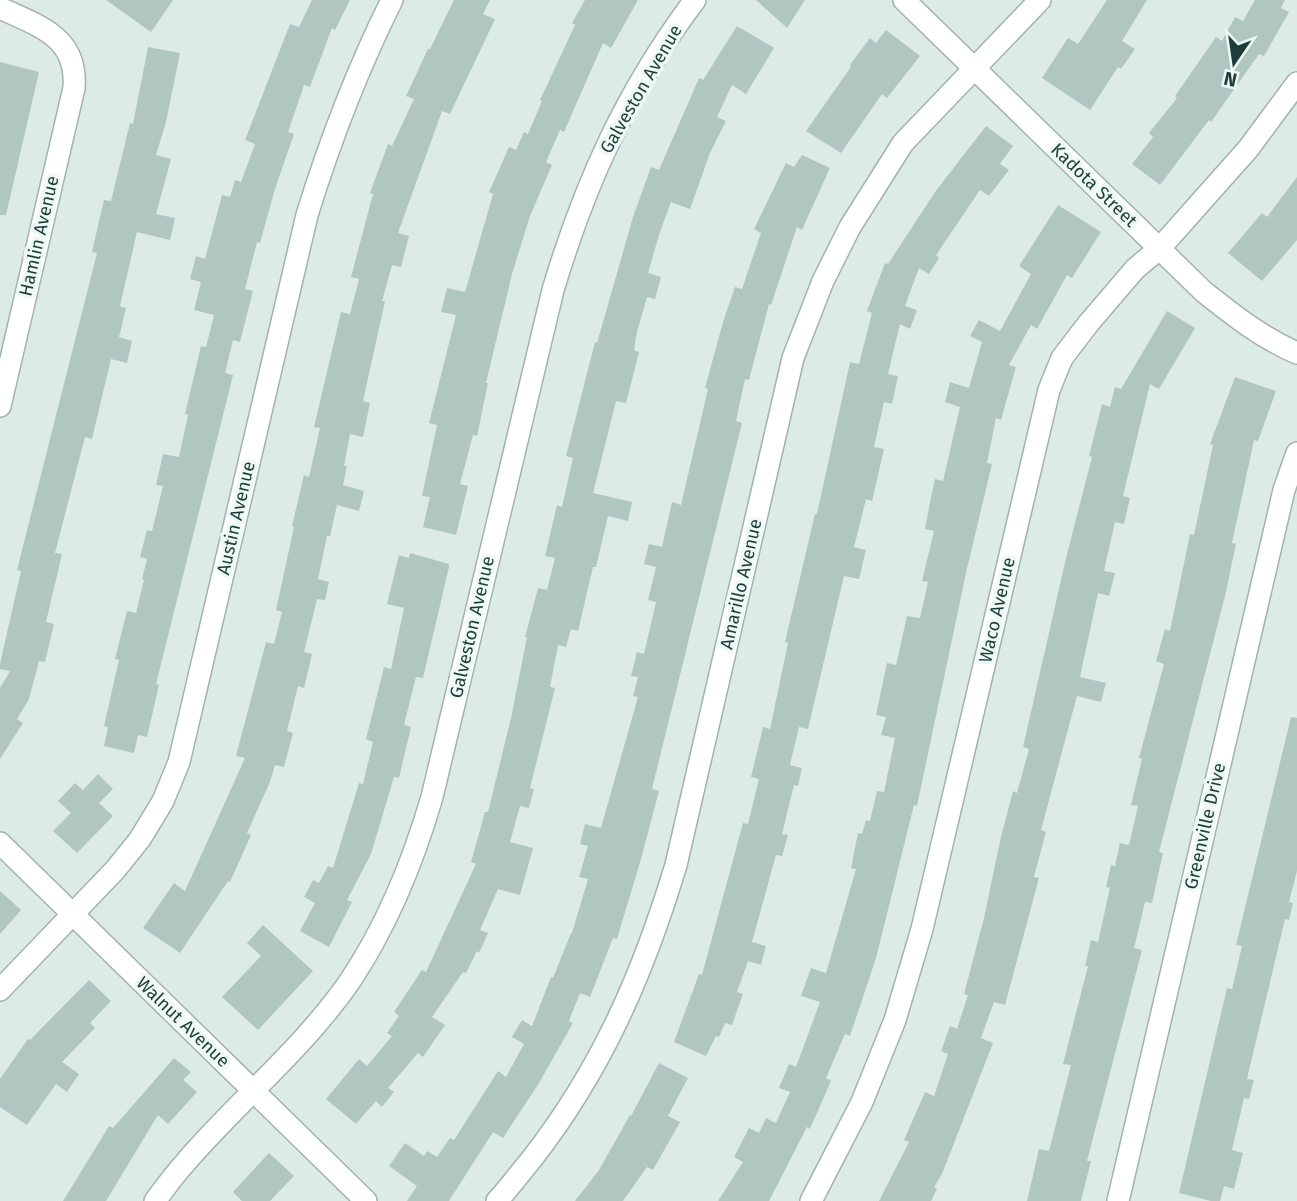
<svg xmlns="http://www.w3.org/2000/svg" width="1297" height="1201" font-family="'Fira Sans',sans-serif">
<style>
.building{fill:#b2c6c1}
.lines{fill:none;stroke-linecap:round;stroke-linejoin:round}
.minor-casing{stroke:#a0b3b0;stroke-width:24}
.tertiary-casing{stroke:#a0b3b0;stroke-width:24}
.minor{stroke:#fff;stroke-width:21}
.tertiary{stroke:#fff;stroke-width:21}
.labels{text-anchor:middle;stroke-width:7;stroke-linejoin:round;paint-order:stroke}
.street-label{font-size:18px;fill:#1d3c3a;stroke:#eef8f4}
</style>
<rect width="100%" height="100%" fill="#ddebe7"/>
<g class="building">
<path d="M106 0H173L151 32Z"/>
<path d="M312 0H350L335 30 332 28 310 87 304 85 288 132 294 134 275 189 260 243 257 242 245 289 253 291 240 342 233 340 225 373 233 375 156 684 159 685 147 737 138 735 134 753 104 746 108 727 104 726 119 660 115 659 127 611 136 613 144 580 142 579 147 559 140 557 147 530 152 531 163 486 156 485 163 454 179 457 188 415 185 414 201 346 206 347 214 315 194 310 201 282 190 279 196 256 205 259 222 195 230 197 235 180 241 182 255 144 245 140 290 24 299 27Z"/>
<path d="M454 0H490L483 14 495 19 450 114 442 111 398 233 409 236 401 267 392 265 382 301H385L363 401 370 403 363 437 350 434 344 466H347L343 485 364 491 359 511 337 505 330 536H327L318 579 329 582 325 600 317 599 304 652 312 654 304 688 298 686 287 731 293 733 284 767 275 765 270 782 247 833 251 835 230 882 228 881 180 953 143 928 174 883 185 891 245 758 236 756 266 642 274 644 282 612 276 610 294 527 292 526 304 475 309 477 320 428 314 427 341 312 350 314 359 279 351 277 373 194 370 193 388 144 392 146 414 99 406 96 428 49H430Z"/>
<path d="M585 0H638L611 48 603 43 564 132 560 130 546 162 552 165 530 216 512 274 486 383H488L477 436 473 435 460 484 468 486 456 535 423 527 430 497 422 496 437 425 429 423 456 315 441 312 447 288 465 292 493 194 489 192 509 147 516 150 524 132 528 134 542 101 540 100 575 25 572 23Z"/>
<path d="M756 0H805L787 28Z"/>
<path d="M1107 0H1147L1122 41 1135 49 1121 69 1118 67 1090 110 1042 78 1068 38 1078 44Z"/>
<path d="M1255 0H1285L1281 8 1289 12 1264 56 1259 54 1211 122 1209 120 1160 185 1132 164 1153 137 1149 133 1177 98 1175 96 1216 37 1222 41 1235 17 1243 21Z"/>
<path d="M737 26 774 48 746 94 732 85 717 117 726 121 710 153 690 209 671 202 659 235 648 273 661 277 655 299 647 297 637 332 634 350 639 352 626 403 616 401 593 493 632 502 628 521 608 516 596 567H593L578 631 571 629 566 647 558 645 550 687 555 688 530 788 534 789 529 808 520 806 510 842 533 848 520 895 498 889 480 930 488 933 479 953 477 951 466 973 463 972 432 1017 445 1025 423 1057 418 1053 388 1088 394 1092 382 1107 376 1101 356 1124 326 1099 359 1059 367 1066 392 1036 387 1033 399 1016 394 1012 422 970 426 972 476 864 471 862 485 812H488L511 718 527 637H525L538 588 547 590 555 558 545 556 557 505 562 507 573 458 566 456 595 342 597 343 633 217 651 167 659 170 699 78 703 80Z"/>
<path d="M886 30 920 56 887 98 882 94 841 153 806 131 851 67 850 65 870 38 876 43Z"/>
<path d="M148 47 180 53 166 122 156 155 171 159 156 214 175 218 170 240 137 232 120 306 126 308 119 337 132 341 127 363 111 359 92 439 85 437 55 553 62 554 46 622 54 624 45 662 39 661 29 699 17 719 23 723 0 759V688L10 671 0 669V664L21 571 17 570 97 253 92 252 104 200 111 201 130 123 133 124Z"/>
<path d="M0 62 39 72 6 215H0Z"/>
<path d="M986 126 1013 146 1000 164 1009 170 989 196 980 190 936 255 939 258 929 274 919 268 905 306 917 310 910 329 900 324 888 374 898 376 892 404 884 402 874 447 884 449 872 501 866 499 854 547 866 550 859 579 844 576 808 729 799 727 790 765 802 768 798 786 794 785 782 834 788 835 782 856 776 855 752 942 766 946 761 965 748 961 737 992 743 994 732 1025 725 1023 719 1037 716 1036 706 1056 674 1042 699 974 702 975 743 823 748 824 759 779 751 777 763 727 770 729 788 643 785 642 815 514H817L850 362 859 364 872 313 867 311 885 263 888 264 935 192Z"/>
<path d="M802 155 830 168 802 230 797 227 771 305 769 304 749 380 745 379 736 421 742 423 652 789 659 791 641 859 617 939 613 938 590 997 580 993 569 1021 573 1023 539 1083 503 1138 493 1132 449 1201H407L417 1186 389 1166 405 1143 424 1156 427 1151 437 1157 450 1138 454 1140 498 1071 506 1077 524 1044 512 1037 522 1020 532 1026 551 977 553 978 571 933H572L588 879 579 877 588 846 580 844 585 824 601 828 638 697 633 696 638 677 631 676 637 652 644 654 656 602 648 600 656 567 644 564 649 544 662 547 672 502 681 505 708 389 705 388 723 322 735 287 742 289 761 233 754 229 786 163 794 167Z"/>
<path d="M1297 177V240L1262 281 1228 253 1262 213 1267 217Z"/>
<path d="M1058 205 1101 232 1072 278 1067 275 1037 329 1031 325 1009 365 1016 367 1001 420 996 418 987 463 992 464 966 573 917 806 914 805 876 958 850 1036 845 1034 826 1078 831 1081 810 1129 807 1127 769 1201H718L743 1162 734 1157 749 1128 759 1133 766 1118 776 1123 790 1092 779 1088 789 1064 796 1067 820 1002 801 996 811 968 826 973 856 869 851 868 858 833 862 834 866 820 870 821 877 791 884 792 895 738 881 735 886 717 876 715 887 663 896 665 907 616 920 618 928 582 922 581 934 531 925 529 930 502 935 479 943 481 960 407 945 402 950 382 969 388 982 342 970 336 979 320 1000 331 1031 274 1019 266Z"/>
<path d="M1167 311 1195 328 1159 389 1150 384 1123 496 1130 498 1124 524 1115 522 1104 571 1115 573 1109 596 1098 593 1080 677 1106 683 1101 702 1077 696 1041 830 1046 832 1034 877 1039 878 1005 1005 994 1002 981 1038 993 1043 942 1174 934 1187 937 1189 931 1201H879L909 1142 904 1140 925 1092 934 1096 948 1054 941 1051 950 1026 957 1029 968 995 964 994 984 918 1000 841 1013 791 1017 793 1029 749 1023 747 1066 558 1092 457 1089 456 1102 404 1110 407 1115 387 1121 389Z"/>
<path d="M1235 377 1276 391 1258 441 1254 440 1232 543 1236 544 1225 596 1159 852 1163 853 1152 903 1145 902 1134 948 1142 950 1087 1161H1091L1081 1201H1027L1039 1149 1049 1151 1071 1065 1063 1064 1088 966H1085L1091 940 1098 942 1110 888 1106 887 1111 865 1115 866 1120 843 1129 845 1138 806 1131 805 1142 759 1139 758 1164 664 1156 661 1165 629 1170 631 1190 534 1194 535 1213 445 1210 444Z"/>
<path d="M410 553 449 564V567L423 678 416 677 404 725 411 727 399 778 394 777 371 854 347 900 352 902 329 947 300 931 315 903 304 897 313 880 319 883 328 866 333 868 359 783 363 784 373 742 366 739 384 667 391 669 404 608 387 604 399 555 409 558Z"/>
<path d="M1291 717 1297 718V871L1289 902 1293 903 1289 920 1285 919 1247 1079 1254 1080 1249 1099 1244 1098 1232 1150 1243 1153 1234 1189 1224 1186 1220 1201H1211L1179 1193 1227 988 1232 989 1242 946 1236 945Z"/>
<path d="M98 774 113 789 99 803 113 816 77 853 53 831 71 813 58 801 75 783 83 790Z"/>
<path d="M0 891 21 910 0 934Z"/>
<path d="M263 925 313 971 258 1030 222 997 261 956 247 943Z"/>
<path d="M89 980 111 1001 90 1023 95 1028 62 1062 79 1074 67 1092 56 1084 27 1125 0 1107V1079L28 1039 30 1040Z"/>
<path d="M174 1058 191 1072 183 1080 197 1092 168 1124 158 1115 106 1201H63L109 1126 113 1128Z"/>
<path d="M659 1063 688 1078 668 1116 680 1122 653 1170 647 1167 623 1201H575L599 1170 630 1115 631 1116Z"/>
<path d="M269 1153 294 1176 270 1201H242L233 1192Z"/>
</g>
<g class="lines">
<g class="minor-casing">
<g id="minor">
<path d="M904 0 1204 292C1233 315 1262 338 1297 353"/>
<path d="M0 8C39 26 78 37 74 88L0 406"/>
<path d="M0 990 115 870 140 839 163 801 179 762 307 215C330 141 357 70 392 0"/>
<path d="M155 1201C165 1188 174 1175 185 1163 238 1101 303 1049 350 981 388 924 413 862 432 797L553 290C585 183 627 90 695 0"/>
<path d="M497 1201C509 1188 520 1173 531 1160 602 1069 643 974 676 865L793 358 823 281 850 227 903 143 1040 0"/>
<path d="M811 1201 862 1102 895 1020 922 929 1049 390 1062 358 1088 324 1135 269 1160 248 1248 149 1297 83"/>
<path d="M1118 1201 1284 490 1297 453"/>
</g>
</g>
<g class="tertiary-casing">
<path id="tertiary" d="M0 843 366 1201"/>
</g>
<use href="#minor" class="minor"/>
<use href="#tertiary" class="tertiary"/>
</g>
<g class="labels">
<g class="street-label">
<text transform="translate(641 89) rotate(-60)" y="6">Galveston Avenue</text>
<text transform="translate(1094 185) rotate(44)" y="6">Kadota Street</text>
<text transform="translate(39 236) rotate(-77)" y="6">Hamlin Avenue</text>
<text transform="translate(236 518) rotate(-77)" y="6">Austin Avenue</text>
<text transform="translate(741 584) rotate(-77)" y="6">Amarillo Avenue</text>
<text transform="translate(997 610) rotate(-77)" y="6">Waco Avenue</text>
<text transform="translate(472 627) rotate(-77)" y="6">Galveston Avenue</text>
<text transform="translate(1205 826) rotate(-77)" y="6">Greenville Drive</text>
<text transform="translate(183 1022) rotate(44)" y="6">Walnut Avenue</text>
</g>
</g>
<g transform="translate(1234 63) rotate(193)" stroke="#eef8f4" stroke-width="5" paint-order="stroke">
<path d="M0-5L12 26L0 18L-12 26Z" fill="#1d3c3a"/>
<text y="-10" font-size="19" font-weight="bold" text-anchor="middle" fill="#1d3c3a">N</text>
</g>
</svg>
